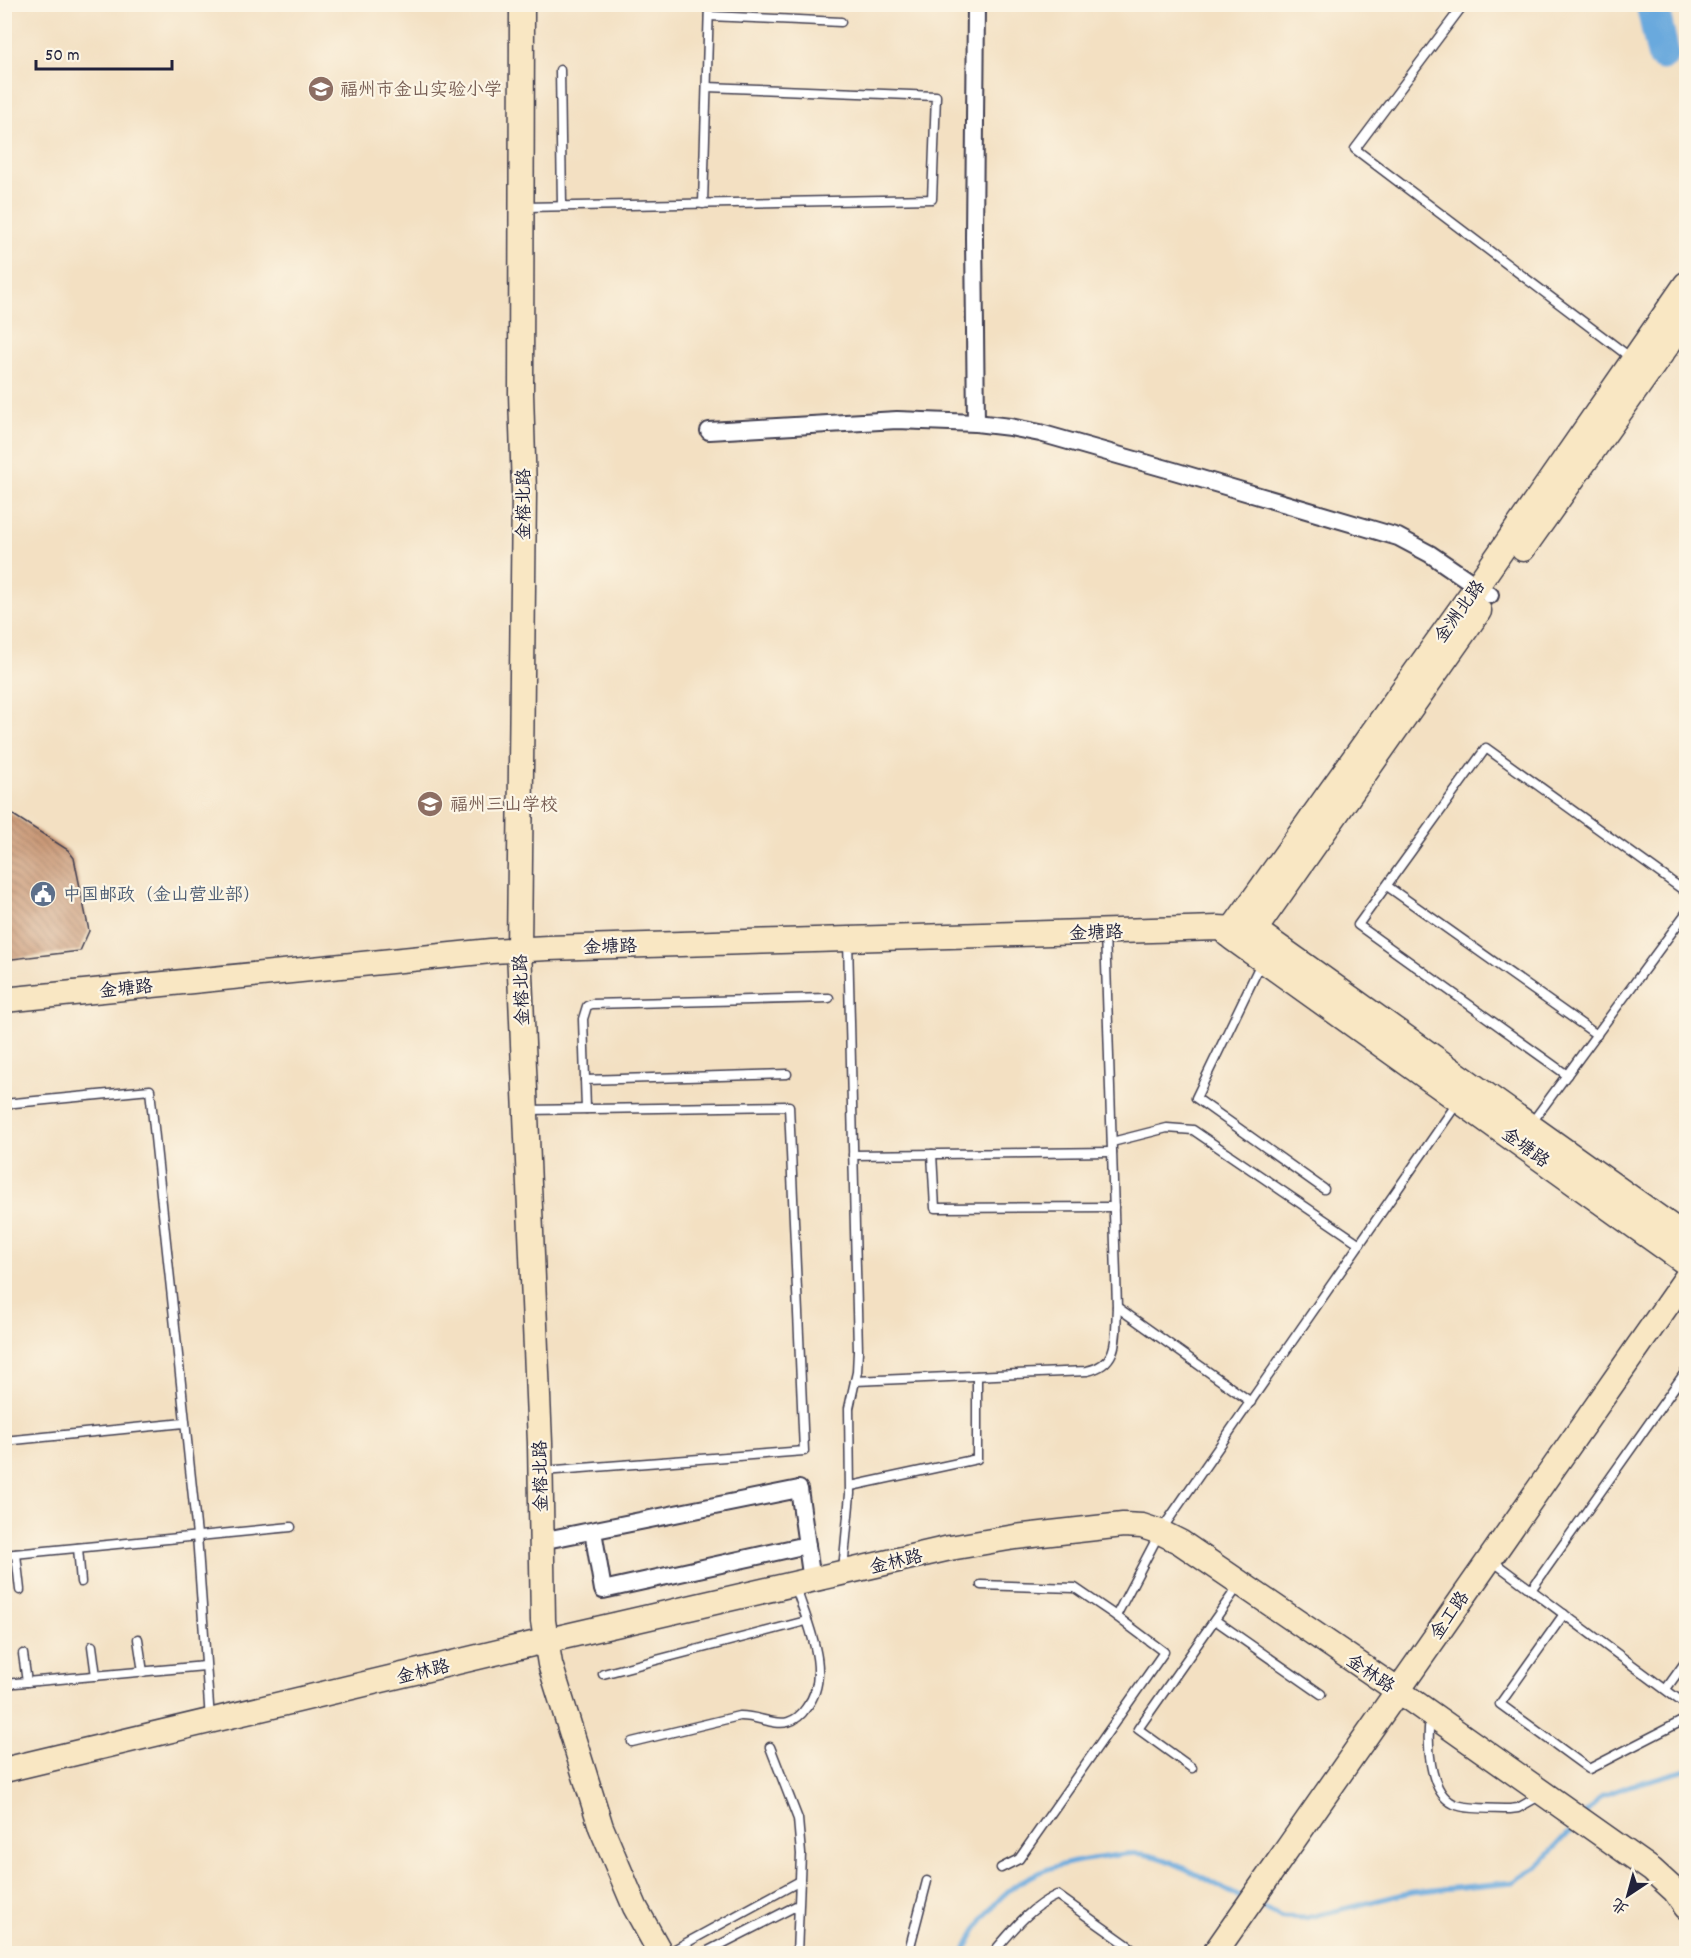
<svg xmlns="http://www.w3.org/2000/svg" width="1691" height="1958" font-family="Dekko,'LXGW WenKai TC',sans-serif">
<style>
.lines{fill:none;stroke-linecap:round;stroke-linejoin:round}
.stream{stroke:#69a9dd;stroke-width:5}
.river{stroke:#69a9dd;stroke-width:33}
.building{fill:url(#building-back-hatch)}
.lane-casing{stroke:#413e4f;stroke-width:11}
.street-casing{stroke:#413e4f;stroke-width:20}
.secondary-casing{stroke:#413e4f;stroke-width:27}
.lane{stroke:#fff;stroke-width:8}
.street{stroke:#fff;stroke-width:16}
.secondary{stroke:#f9e7c3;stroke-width:24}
.labels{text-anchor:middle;stroke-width:4.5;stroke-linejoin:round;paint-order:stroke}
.education-label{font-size:18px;fill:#785e54;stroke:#fcf5e5;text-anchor:start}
.street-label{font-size:18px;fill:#22223b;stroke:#fcf5e5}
.service-label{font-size:18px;fill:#4e5e75;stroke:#fcf5e5;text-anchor:start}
</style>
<defs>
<pattern id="building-back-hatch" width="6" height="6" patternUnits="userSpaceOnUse" patternTransform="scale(1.5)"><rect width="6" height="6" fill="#ca9a78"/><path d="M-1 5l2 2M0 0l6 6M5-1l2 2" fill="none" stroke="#a47d64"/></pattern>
</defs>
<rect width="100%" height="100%" fill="#fcf5e5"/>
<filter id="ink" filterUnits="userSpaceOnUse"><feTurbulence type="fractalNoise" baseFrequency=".0167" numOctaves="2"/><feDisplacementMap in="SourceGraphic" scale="12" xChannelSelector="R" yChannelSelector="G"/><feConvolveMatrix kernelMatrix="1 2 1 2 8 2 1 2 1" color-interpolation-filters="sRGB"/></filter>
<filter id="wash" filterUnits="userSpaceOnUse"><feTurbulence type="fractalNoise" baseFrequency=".008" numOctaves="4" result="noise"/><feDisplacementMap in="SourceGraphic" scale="24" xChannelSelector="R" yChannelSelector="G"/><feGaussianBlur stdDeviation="1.35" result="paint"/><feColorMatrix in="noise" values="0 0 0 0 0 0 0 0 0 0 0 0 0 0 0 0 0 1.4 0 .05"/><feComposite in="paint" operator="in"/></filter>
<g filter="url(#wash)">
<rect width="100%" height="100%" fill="#f3e0c2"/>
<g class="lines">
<g class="stream">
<path d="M1584 1815 1602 1796 1629 1786 1686 1770"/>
<path d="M1255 1904 1282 1917 1306 1918 1412 1892 1513 1882 1537 1867 1576 1825"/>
<path d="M963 1954C995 1888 1027 1868 1098 1858 1114 1856 1131 1851 1148 1855 1176 1860 1217 1886 1244 1899"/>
</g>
<path class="river" d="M1652 4 1663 54"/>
</g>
<g id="blocks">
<path class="building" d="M4 809 68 850 74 858 89 931 80 951 4 960Z"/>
</g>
</g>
<g filter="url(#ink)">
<use href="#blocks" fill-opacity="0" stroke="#413e4f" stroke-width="1.5"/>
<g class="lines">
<g class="lane-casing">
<g id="lane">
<path d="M1464 4 1355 149 1631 358"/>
<path d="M709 16 841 22"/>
<path d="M560 70 562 206"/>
<path d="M703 204 709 4"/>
<path d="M525 207 932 199 936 96 707 87"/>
<path d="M1387 886 1597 1035"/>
<path d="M1262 961 1196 1098 1324 1189"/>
<path d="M1567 1075 1358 925 1486 748 1686 892"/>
<path d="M585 1080 787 1074"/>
<path d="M4 1104 150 1090 197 1535 210 1720"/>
<path d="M586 1109 583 1019 587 1006 592 1004 829 998"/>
<path d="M527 1110 789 1106 804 1451 543 1471"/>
<path d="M1530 1125 1686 913"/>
<path d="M1112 1142 1167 1128 1193 1130 1360 1244"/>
<path d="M932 1154 935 1208 1114 1207"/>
<path d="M853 1155 1112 1152"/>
<path d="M1117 1307 1251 1402"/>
<path d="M855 1381 1087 1371C1121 1364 1115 1335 1117 1307L1105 932"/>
<path d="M4 1441 184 1423"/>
<path d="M851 1486 977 1459V1376"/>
<path d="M78 1548 81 1582"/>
<path d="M16 1554 20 1590"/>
<path d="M4 1555 291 1527"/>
<path d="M1491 1560 1686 1705"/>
<path d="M843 1570 850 1494 849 1408 857 1372 858 1351 848 940"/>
<path d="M981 1585 1075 1588 1116 1616"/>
<path d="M1531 1590 1686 1371"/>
<path d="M1564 1614 1500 1704 1589 1769 1686 1719"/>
<path d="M1215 1620 1321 1694"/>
<path d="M138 1639 143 1672"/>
<path d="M92 1646 96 1676"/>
<path d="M23 1654 27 1682"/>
<path d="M603 1674 806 1621"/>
<path d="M4 1684 205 1666"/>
<path d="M1666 1689 1686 1661"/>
<path d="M1430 1718C1427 1741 1428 1792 1454 1804 1467 1810 1495 1808 1510 1809L1518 1808 1541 1795"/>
<path d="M632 1742 739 1716C756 1715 774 1726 788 1722 795 1720 802 1714 806 1708 834 1674 806 1621 795 1585"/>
<path d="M770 1747 798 1819 801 1854 797 1954"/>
<path d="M1192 1768 1138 1729 1239 1585"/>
<path d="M1001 1868 1019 1859 1164 1652 1116 1616 1160 1532 1458 1102"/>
<path d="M666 1954 800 1881"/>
<path d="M702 1954 798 1905"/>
<path d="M908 1954 927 1881"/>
<path d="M992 1954C1011 1932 1030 1907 1057 1895L1140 1954"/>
</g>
</g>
<g class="street-casing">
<g id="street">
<path d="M976 4 974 238 976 423"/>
<path d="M709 431 897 420 976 423 1010 427 1040 433 1174 471 1398 537 1430 554 1490 595"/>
<path d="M593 1531 603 1590 807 1545"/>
<path d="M541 1541 799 1489 812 1581"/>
</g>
</g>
<g class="secondary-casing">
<g id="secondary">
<path d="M522 4 521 393 524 492 519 950 540 1443 543 1621 550 1664 601 1827 635 1907 661 1954"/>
<path d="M1523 549 1686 319"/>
<path d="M1228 935 1477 586 1686 284"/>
<path d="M1232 938 1686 1263"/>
<path d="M1245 944 1479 611"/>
<path d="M4 1000 491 951 548 948 1218 928 1255 930 1686 1237"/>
<path d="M4 1770 545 1641 950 1548 1015 1537 1123 1525 1142 1526 1160 1532 1180 1542 1397 1690 1652 1870 1675 1891 1686 1907"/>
<path d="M1214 1954 1686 1278"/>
</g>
</g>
<use href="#lane" class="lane"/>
<use href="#street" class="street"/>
<use href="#secondary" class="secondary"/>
</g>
</g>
<defs>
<g id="school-disc" transform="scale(1.35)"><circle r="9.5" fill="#8d6e63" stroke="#fcf5e5"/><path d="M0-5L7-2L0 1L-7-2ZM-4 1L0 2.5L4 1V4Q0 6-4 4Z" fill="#fff"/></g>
<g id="civic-disc" transform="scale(1.35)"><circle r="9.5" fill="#5c6f8a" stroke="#fcf5e5"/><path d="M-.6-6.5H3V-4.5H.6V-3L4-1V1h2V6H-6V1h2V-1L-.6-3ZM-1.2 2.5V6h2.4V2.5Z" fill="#fff"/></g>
</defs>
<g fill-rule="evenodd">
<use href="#school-disc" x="321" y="89"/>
<use href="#school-disc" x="430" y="804"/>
<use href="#civic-disc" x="43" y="894"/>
</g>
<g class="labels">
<g class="education-label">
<text x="340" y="95">福州市金山实验小学</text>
<text x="450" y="810">福州三山学校</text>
</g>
<g class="street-label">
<text transform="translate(523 504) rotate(-90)" y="6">金榕北路</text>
<text transform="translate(1459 611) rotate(-54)" y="6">金洲北路</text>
<text transform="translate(1096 932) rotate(-2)" y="6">金塘路</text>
<text transform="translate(610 946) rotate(-2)" y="6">金塘路</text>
<text transform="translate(126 988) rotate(-6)" y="6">金塘路</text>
<text transform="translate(521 990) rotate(-92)" y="6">金榕北路</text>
<text transform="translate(1526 1147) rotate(36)" y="6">金塘路</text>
<text transform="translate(540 1476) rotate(-91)" y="6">金榕北路</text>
<text transform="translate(896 1561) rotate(-13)" y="6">金林路</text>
<text transform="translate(1449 1615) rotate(-55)" y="6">金工路</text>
<text transform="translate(423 1671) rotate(-13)" y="6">金林路</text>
<text transform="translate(1371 1673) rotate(34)" y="6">金林路</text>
</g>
<g class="service-label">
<text x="63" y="900">中国邮政（金山营业部）</text>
</g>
</g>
<rect width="1691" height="1958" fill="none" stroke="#fcf5e5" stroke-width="24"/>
<g transform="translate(1628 1895) rotate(216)" stroke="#fcf5e5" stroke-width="4.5" paint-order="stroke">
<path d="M0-4.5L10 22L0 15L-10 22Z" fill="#22223b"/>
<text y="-9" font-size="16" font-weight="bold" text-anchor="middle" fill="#22223b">北</text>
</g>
<path d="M36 60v9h136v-9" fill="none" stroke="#22223b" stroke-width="3"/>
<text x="45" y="60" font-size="18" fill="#22223b" stroke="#fcf5e5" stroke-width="4.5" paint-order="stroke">50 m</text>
</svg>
